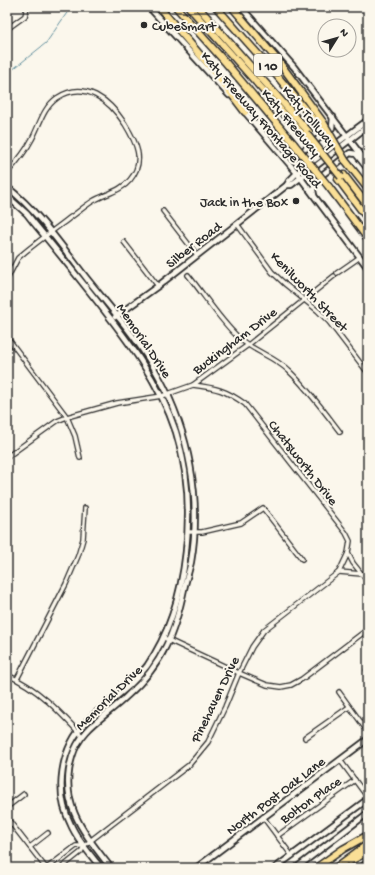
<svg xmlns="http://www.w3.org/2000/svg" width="375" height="875" font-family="'Gochi Hand',sans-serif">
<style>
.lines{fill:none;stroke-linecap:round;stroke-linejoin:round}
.stream{stroke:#65919f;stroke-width:1}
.street-casing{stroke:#2b2b2b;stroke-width:6}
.secondary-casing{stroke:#2b2b2b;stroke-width:8}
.highway-casing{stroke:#2b2b2b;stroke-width:9}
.street{stroke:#fbf7ec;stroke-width:3.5}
.secondary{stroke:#fbf7ec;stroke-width:4.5}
.highway{stroke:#fadf96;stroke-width:6}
.highway-bridge-casing{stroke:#2b2b2b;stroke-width:9;stroke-linecap:butt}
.highway-bridge{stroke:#fadf96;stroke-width:6}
.poi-dot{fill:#2b2b2b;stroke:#fbf7ec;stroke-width:1.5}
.labels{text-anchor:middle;stroke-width:4;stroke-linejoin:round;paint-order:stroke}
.shield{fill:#fbf7ec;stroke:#696865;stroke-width:1}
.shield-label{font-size:13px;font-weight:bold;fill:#2b2b2b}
.poi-label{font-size:14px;fill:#2b2b2b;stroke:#fbf7ec;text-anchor:start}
.street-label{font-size:14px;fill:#2b2b2b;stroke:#fbf7ec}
</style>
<rect width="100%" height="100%" fill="#fbf7ec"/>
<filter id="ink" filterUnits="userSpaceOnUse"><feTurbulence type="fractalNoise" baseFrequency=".025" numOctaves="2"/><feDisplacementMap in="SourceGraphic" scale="8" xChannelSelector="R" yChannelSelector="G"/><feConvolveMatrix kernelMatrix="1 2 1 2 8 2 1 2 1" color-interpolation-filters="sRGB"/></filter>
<g filter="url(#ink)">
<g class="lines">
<path class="stream" d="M7 74 46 43 71 7"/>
<g class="street-casing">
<g id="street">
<path d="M7 29 25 16 27 7"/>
<path d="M7 41 8 35 7 28"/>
<path d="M7 173C16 163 26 151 32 139 40 124 43 108 57 98 85 79 110 101 125 124 136 142 146 161 130 180 121 191 105 194 93 201 85 206 78 212 71 217 55 229 40 240 25 252L18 258 7 279"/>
<path d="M163 211 197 255"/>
<path d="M237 224 272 272 286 285 318 311 329 322 368 373"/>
<path d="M124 242 158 286"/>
<path d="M337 273 360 257"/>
<path d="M188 275C205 296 219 319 238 337 252 351 274 356 289 371 308 389 324 411 340 432"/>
<path d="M7 337 67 417 75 436 80 458"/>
<path d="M193 385C216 388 226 390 245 404L346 533 350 541 348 553 353 563 368 582"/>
<path d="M7 457 57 421 67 417 117 403 162 396 193 385 248 345 334 276"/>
<path d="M188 532H202L241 523 263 508 302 559"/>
<path d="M339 572 362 574"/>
<path d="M164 638 239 673 267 685 281 687 291 685 302 679 368 629"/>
<path d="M367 670 368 671"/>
<path d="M7 675C37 687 60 712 82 736"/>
<path d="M17 679 66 584 78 556 83 539 85 508"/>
<path d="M339 692 368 732"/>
<path d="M305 738 349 707"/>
<path d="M340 760 368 798"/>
<path d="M7 807 24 794"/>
<path d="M263 817 292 856"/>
<path d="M7 818 46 868"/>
<path d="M277 836 355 780"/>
<path d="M30 847 48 833"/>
<path d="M47 868 76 846H84"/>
<path d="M61 868 81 852 84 846 90 841 189 765 208 742 225 707 239 673 252 647 264 630 339 572 348 553"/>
</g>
</g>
<g class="secondary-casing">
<g id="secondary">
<path d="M149 7 229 95"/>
<path d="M241 7 294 67 368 164"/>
<path d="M244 111 297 173 368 268"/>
<path d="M256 123 267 129 288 154 295 157 332 128 333 117"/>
<path d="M287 185H291L368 126"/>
<path d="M7 187C39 212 63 248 88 280 113 311 140 341 159 377 189 432 202 499 191 562 189 571 186 580 184 589 180 608 175 628 166 646 157 665 143 682 127 696 107 716 80 728 72 757 58 804 84 833 111 868"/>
<path d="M314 195 313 190 317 179 350 153 356 154 368 169"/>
<path d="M7 196 27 214 34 223C54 247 73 271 93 296 126 338 159 380 176 432 198 502 190 604 147 666 130 689 107 702 87 721 60 748 54 792 71 825 78 841 90 854 101 868"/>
<path d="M115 317 158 286 287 185 289 181 297 173 368 120"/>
<path d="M196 868 368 739"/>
<path d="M275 868 368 799"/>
<path d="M296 868 368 813"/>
</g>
</g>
<g class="highway-casing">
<g id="highway">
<path d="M159 7 213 70 245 112"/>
<path d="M176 7 226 63 294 144"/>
<path d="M189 7 303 135"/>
<path d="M198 7 309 132"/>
<path d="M216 7 273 71 318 125"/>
<path d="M232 7 279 62 323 122"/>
<path d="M345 160 368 189"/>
<path d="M344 175 368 206"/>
<path d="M338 179 368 219"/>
<path d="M329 187 368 239"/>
<path d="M350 861 368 852"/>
<path d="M338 866 368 844"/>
<path d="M316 868 343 849 368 835"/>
<path d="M361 868 368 863"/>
</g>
</g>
<use href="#street" class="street"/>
<use href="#secondary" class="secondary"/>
<use href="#highway" class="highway"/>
<g class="highway-bridge-casing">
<g id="highway-bridge">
<path d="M323 122 345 160"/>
<path d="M318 125 330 140"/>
<path d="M306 133 341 177"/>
<path d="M294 144 329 187"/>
</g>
</g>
<use href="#highway-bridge" class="highway-bridge"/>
</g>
</g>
<g class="poi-dot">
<circle cx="144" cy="25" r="4"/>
<circle cx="296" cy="201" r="4"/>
</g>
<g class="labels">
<rect class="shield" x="254" y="54" width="28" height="22" rx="3"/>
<g class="shield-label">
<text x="268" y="70">I 10</text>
</g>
<g class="poi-label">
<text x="152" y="30">CubeSmart</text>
<text x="288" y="206" text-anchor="end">Jack in the Box</text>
</g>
<g class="street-label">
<text transform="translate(310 116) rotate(50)" y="5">Katy Tollway</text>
<text transform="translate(262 119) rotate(49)" y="5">Katy Freeway Frontage Road</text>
<text transform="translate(292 122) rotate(50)" y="5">Katy Freeway</text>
<text transform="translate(193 244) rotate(-38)" y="5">Silber Road</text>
<text transform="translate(310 291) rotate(46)" y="5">Kenilworth Street</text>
<text transform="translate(145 340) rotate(56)" y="5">Memorial Drive</text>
<text transform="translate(234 340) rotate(-37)" y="5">Buckingham Drive</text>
<text transform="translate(304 462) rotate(52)" y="5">Chatsworth Drive</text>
<text transform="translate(108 697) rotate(-44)" y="5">Memorial Drive</text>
<text transform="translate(214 699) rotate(-64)" y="5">Pinehaven Drive</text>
<text transform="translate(275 795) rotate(-37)" y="5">North Post Oak Lane</text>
<text transform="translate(310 799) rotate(-35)" y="5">Bolton Place</text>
</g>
</g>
<rect width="375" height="875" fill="none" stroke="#fbf7ec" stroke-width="24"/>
<rect x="12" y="12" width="351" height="851" fill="none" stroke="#2b2b2b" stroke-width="1.5" filter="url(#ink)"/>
<g transform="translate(337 38) rotate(53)"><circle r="19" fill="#fbf7ec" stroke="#a8a59f"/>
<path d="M0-3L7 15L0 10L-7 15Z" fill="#2b2b2b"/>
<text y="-6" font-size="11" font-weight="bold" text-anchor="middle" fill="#2b2b2b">N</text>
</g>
</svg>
